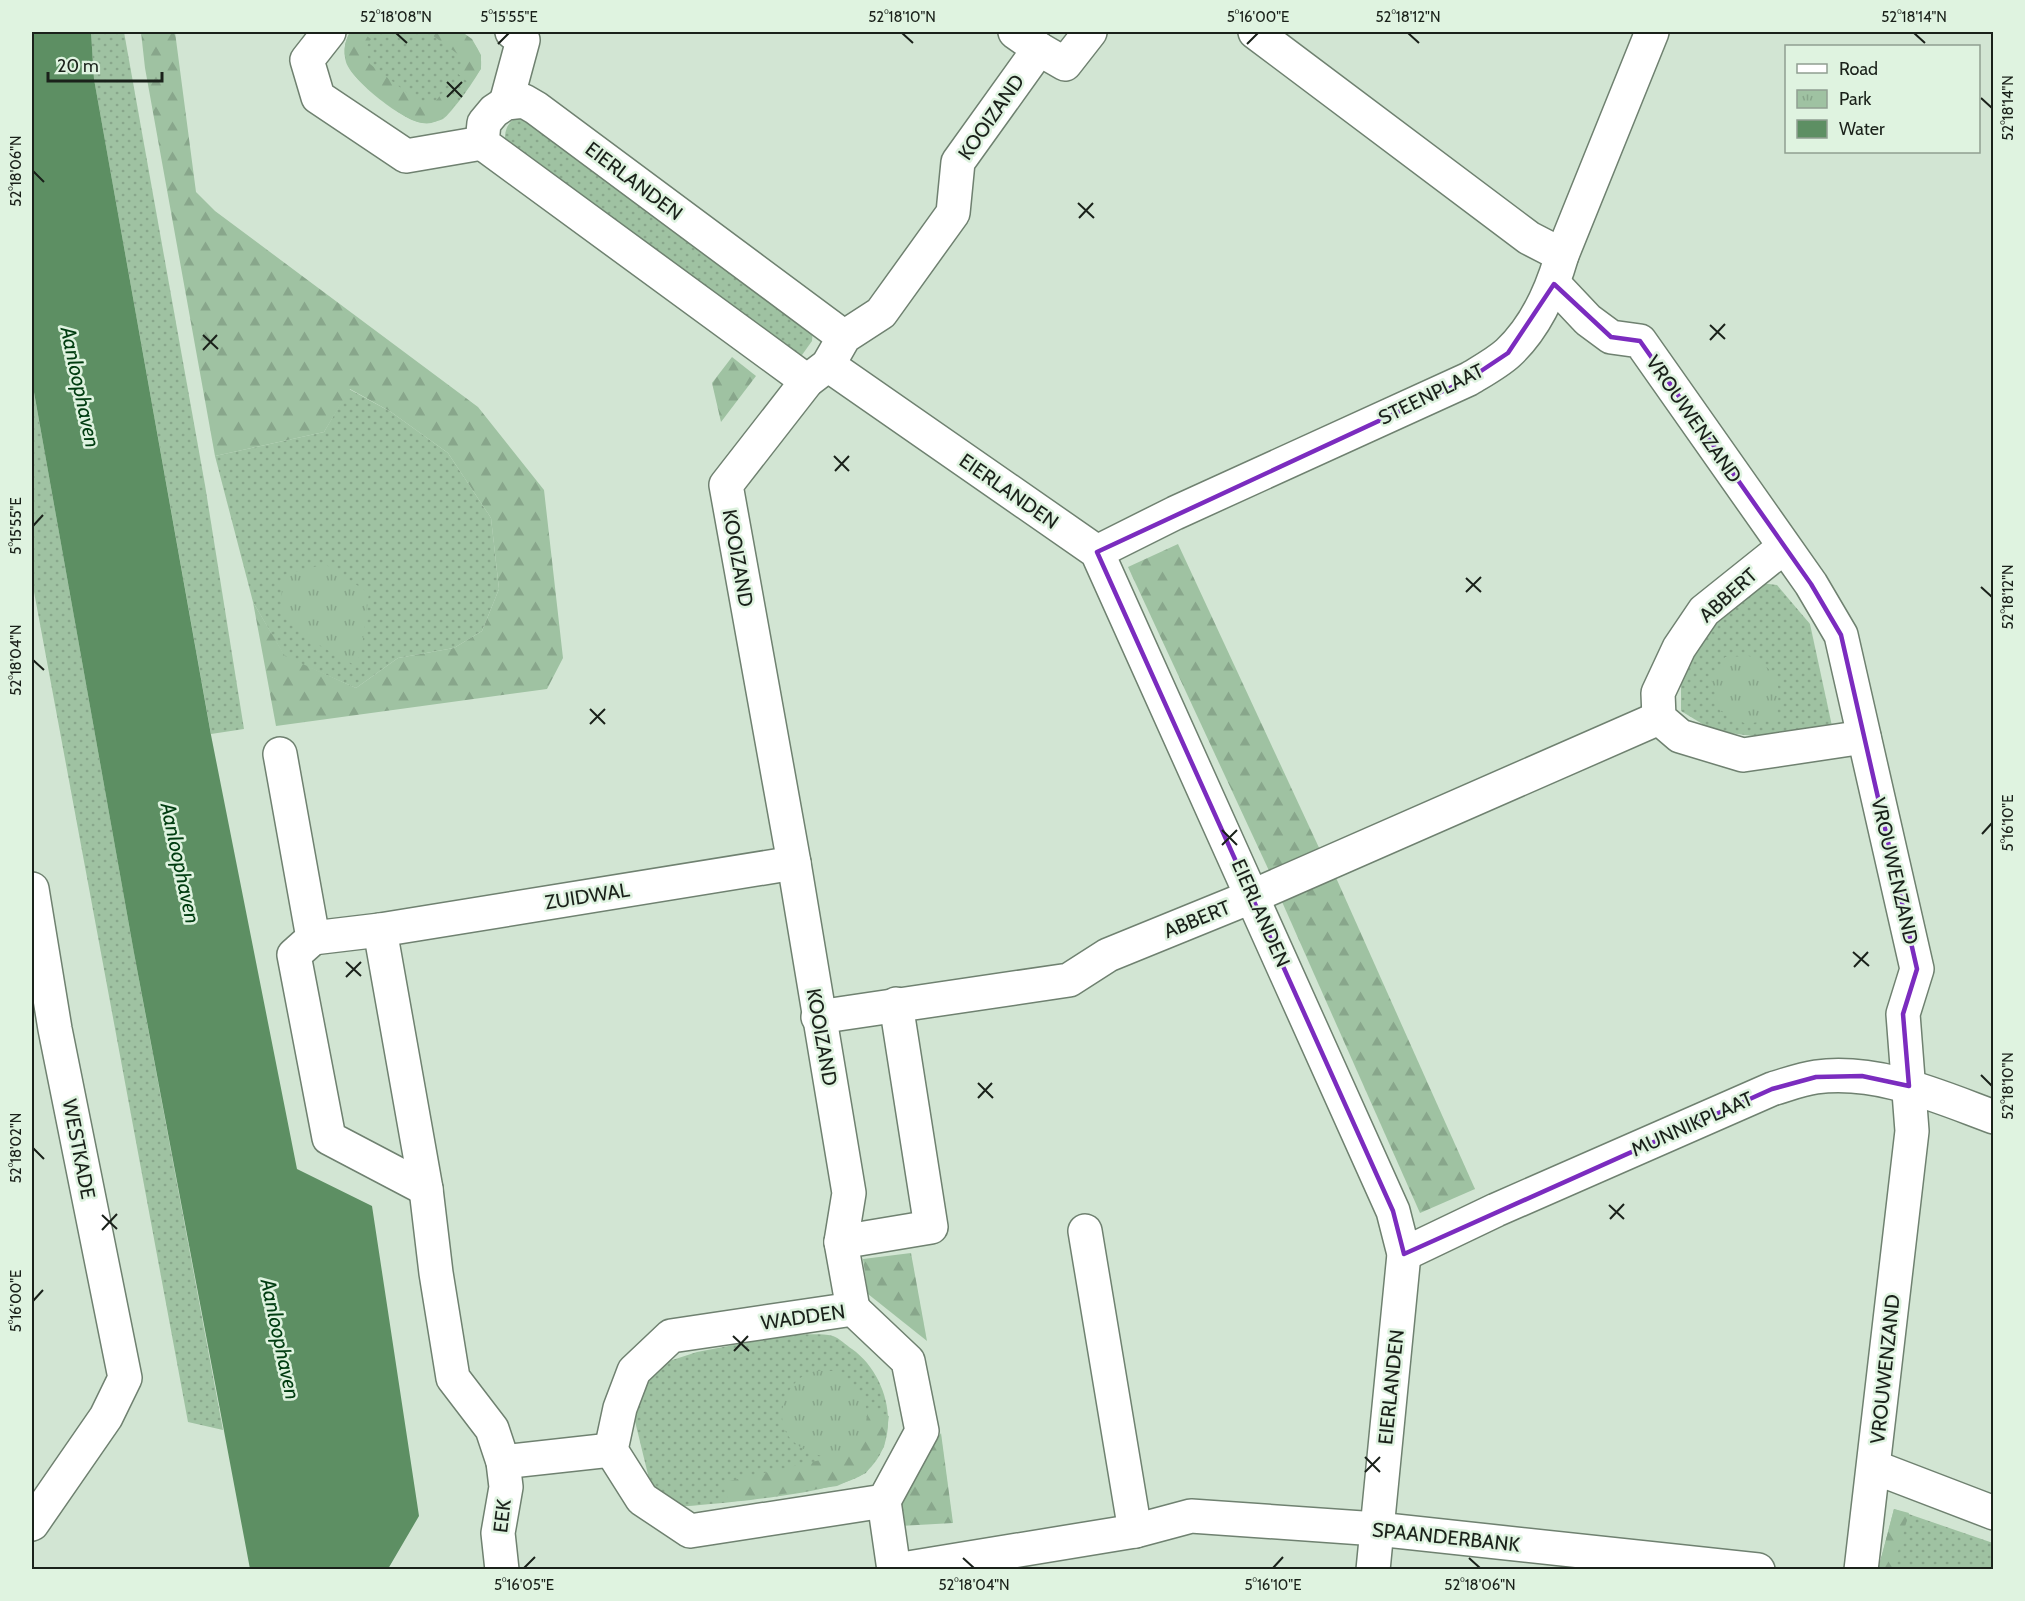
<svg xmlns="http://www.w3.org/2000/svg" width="2025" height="1601" font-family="Cabin,sans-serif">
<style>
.grass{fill:url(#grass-dots)}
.forest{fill:url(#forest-firs)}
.park{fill:url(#park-tufts)}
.water{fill:#5d8f63}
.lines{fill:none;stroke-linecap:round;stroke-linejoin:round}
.street-casing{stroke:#6f8170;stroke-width:36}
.street{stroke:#fff;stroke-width:33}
.marked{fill:none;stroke:#7b2cbf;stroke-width:4.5;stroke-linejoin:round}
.ticks{fill:none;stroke:#1a211a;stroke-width:2}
.labels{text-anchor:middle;stroke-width:5;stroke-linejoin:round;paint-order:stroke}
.street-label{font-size:20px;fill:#1a211a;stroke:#dff3e0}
.water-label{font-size:21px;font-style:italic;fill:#003c10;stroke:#dff3e0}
.neatline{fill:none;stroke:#1a211a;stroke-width:2}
.ticks-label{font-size:15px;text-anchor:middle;fill:#1a211a}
</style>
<defs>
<pattern id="grass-dots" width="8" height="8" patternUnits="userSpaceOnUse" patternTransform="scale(1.5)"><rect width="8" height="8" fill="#9fc2a2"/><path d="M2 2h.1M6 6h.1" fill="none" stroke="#88a68b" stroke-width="1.8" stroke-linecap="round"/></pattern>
<pattern id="forest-firs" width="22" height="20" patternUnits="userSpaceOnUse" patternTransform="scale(1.5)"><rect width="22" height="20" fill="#9fc2a2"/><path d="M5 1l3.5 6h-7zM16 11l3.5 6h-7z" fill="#88a68b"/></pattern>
<pattern id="park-tufts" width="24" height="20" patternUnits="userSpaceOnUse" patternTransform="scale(1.5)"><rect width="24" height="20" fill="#9fc2a2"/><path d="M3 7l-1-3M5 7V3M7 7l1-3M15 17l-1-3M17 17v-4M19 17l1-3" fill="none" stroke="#88a68b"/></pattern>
</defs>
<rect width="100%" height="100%" fill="#d2e5d3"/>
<g class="grass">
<path d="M91 32H124L205 485 244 729 211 734 94 79Z"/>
<path d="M350 32H462C473 40 483 52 481 67 480 74 450 115 443 119 439 121 429 123 425 123 406 124 351 80 346 62 343 51 345 41 350 32Z"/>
<path d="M524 114 813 328 812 341 802 355 791 356 505 144C504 128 508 120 524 114Z"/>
<path d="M32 381 134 953 223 1430 188 1422 32 581Z"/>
<path d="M349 389 391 412 448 453 491 518 499 589 482 631 454 648 398 658 356 688 285 657 253 602 215 456 324 432Z"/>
<path d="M1761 583 1777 585 1810 624 1832 726 1753 736 1714 731 1681 711V670L1704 628Z"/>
<path d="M787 1335C801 1335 819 1333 833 1336 839 1338 846 1345 852 1349 889 1375 904 1439 866 1472 841 1494 715 1504 677 1507L651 1487 633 1413 634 1398 660 1364 697 1352Z"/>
<path d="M1894 1509 1993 1543V1569L1878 1570Z"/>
</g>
<g class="forest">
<path d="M141 32H175L196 192 215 211 478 407 544 490 563 658 547 689 276 726 253 602 285 656 356 688 398 658 454 648 482 631 499 589 491 518 448 453 391 412 350 389 324 432 215 456 145 68Z"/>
<path d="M350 32H361L371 39 365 49 370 64 419 102H435L442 93 456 103C448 113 438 126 422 123 408 121 396 110 386 102 362 85 332 63 350 32Z"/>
<path d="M428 32H462L472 39 481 55V69L470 84 457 73 462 66 459 55Z"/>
<path d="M732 357 756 376 721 422 712 383Z"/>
<path d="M1178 544 1321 852 1271 875 1128 567Z"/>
<path d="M1333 871 1475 1189 1420 1213 1279 895Z"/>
<path d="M911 1253 927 1341 868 1294 863 1259Z"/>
<path d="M868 1409 889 1416 884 1447 866 1473 837 1486 728 1502 725 1482 829 1458 865 1426Z"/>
<path d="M941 1433 953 1523 900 1526 897 1501Z"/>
<path d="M1894 1509 1909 1513 1893 1569 1878 1570Z"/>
</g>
<g class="park">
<path d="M325 564 369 593 361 654 354 665C338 655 293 633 285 617 279 605 282 588 284 575Z"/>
<path d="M1749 656C1784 675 1779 682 1777 719L1746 724 1720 711 1711 679 1725 657Z"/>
<path d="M835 1371C879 1402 878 1433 829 1458 813 1454 800 1450 789 1437 773 1416 787 1379 812 1372 818 1370 828 1371 835 1371Z"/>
</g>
<path class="water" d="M32 32H91L94 79 211 735 297 1169 372 1206 419 1516 388 1569H250L134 953 32 381Z"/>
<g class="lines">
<g class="street-casing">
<g id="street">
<path d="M329 32 307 60 318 97 406 156 482 143"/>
<path d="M1015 32 1039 49"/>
<path d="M1255 32 1529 238 1562 255"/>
<path d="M506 103 523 40 512 32"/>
<path d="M1554 284 1588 320 1611 337 1640 341 1811 584 1841 635 1917 969 1903 1014 1912 1131 1861 1570"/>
<path d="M828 365 1097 552 1393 1211 1404 1254 1373 1570"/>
<path d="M807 381 482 143 484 123 494 111 506 103 524 101 536 108 844 337"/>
<path d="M1784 547 1704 611 1679 648 1658 693 1659 718 1680 736 1743 755 1864 737"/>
<path d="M1097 552 1175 513 1469 379C1482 371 1497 363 1508 353 1536 327 1552 290 1562 255L1652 32"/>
<path d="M280 754 313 938 294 955 329 1138 426 1189"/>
<path d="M32 889 55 1029 125 1378 106 1417 32 1524"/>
<path d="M380 930 426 1189 436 1273 453 1378 492 1429 503 1462 506 1487 498 1533 502 1570"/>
<path d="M313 938 380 930 794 863"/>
<path d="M818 1017 1069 980 1108 955 1253 896 1659 718"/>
<path d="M1085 1231 1135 1531"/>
<path d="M841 1242 931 1227 896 1004"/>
<path d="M1404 1254 1496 1210 1772 1089C1786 1085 1801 1079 1816 1077 1878 1069 1937 1096 1994 1117"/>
<path d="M853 1309 841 1242 849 1193 794 863 726 485 807 381 828 365 844 337 881 313 953 213 958 162 1039 49 1065 64 1090 32"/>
<path d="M853 1309 908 1361 922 1431 884 1501 690 1531 642 1499 611 1450 620 1408 634 1371 671 1336Z"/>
<path d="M503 1462 611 1450"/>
<path d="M1874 1467 1994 1513"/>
<path d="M884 1501 894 1570"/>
<path d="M896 1570 1135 1531 1191 1516 1377 1529 1758 1570"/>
</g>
</g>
<use href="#street" class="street"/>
</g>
<path class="marked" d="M1554 284 1611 337 1640 341 1811 584 1841 635 1917 969 1903 1014 1909 1086 1862 1076 1816 1077 1772 1089 1404 1254 1393 1211 1097 552 1469 379 1508 353Z"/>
<path class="ticks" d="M396 33 407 43M902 33 913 43M1408 33 1419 43M1914 33 1925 43M498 44 509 33M1247 44 1258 33M447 82 462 97M447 97 462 82M1981 98 1992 108M33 171 44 182M1078 203 1094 218M1079 218 1093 203M1710 325 1725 339M203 335 218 349M1710 340 1725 324M203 350 217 335M834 456 849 471M835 471 849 456M33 526 43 515M1466 578 1481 592M1981 587 1992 597M1466 592 1481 577M33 660 44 670M590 709 605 724M590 724 605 709M1222 830 1237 845M1982 834 1992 823M1222 845 1237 830M1853 952 1869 966M346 962 361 976M1854 967 1868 952M346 977 361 962M1981 1075 1992 1086M978 1083 993 1098M978 1098 992 1083M33 1148 44 1159M1609 1205 1624 1219M102 1215 117 1229M1610 1219 1624 1204M102 1230 117 1214M33 1301 43 1290M733 1336 749 1351M734 1351 748 1336M1365 1457 1380 1472M1365 1472 1380 1457M963 1558 974 1568M1469 1558 1480 1568M524 1568 535 1557M1273 1568 1283 1557"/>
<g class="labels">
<g class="street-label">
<text transform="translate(991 117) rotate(-55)" y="7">KOOIZAND</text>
<text transform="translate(634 181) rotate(37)" y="7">EIERLANDEN</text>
<text transform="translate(1431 394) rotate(-26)" y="7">STEENPLAAT</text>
<text transform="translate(1694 419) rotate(55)" y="7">VROUWENZAND</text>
<text transform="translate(1009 491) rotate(35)" y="7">EIERLANDEN</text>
<text transform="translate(738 558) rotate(80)" y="7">KOOIZAND</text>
<text transform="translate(1728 595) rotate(-42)" y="7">ABBERT</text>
<text transform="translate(1895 871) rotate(77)" y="7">VROUWENZAND</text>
<text transform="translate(587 896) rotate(-9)" y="7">ZUIDWAL</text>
<text transform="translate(1261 913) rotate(66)" y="7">EIERLANDEN</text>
<text transform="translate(1197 919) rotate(-22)" y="7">ABBERT</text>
<text transform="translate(822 1037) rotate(80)" y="7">KOOIZAND</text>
<text transform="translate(1692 1124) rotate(-24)" y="7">MUNNIKPLAAT</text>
<text transform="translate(79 1149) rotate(79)" y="7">WESTKADE</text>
<text transform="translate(803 1317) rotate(-8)" y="7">WADDEN</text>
<text transform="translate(1885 1369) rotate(-84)" y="7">VROUWENZAND</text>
<text transform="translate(1391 1387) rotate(-84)" y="7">EIERLANDEN</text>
<text transform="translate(502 1516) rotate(-83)" y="7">EEK</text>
<text transform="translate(1446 1537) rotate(6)" y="7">SPAANDERBANK</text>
</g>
<g class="water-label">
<text transform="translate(80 387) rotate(78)" y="7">Aanloophaven</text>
<text transform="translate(180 863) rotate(78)" y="7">Aanloophaven</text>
<text transform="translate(280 1339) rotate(78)" y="7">Aanloophaven</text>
</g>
</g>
<rect width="2025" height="1601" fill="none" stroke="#dff3e0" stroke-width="66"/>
<rect x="1785" y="45" width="195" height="108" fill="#dff3e0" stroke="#909f91" stroke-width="1.5"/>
<rect x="1797" y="64" width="30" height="9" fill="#ffffff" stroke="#909f91" stroke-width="1.5"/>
<text x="1839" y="75" font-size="18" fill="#1a211a">Road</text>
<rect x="1797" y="90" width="30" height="18" fill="url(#park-tufts)" stroke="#909f91" stroke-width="1.5"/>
<text x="1839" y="105" font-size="18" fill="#1a211a">Park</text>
<rect x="1797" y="120" width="30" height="18" fill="#5d8f63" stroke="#909f91" stroke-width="1.5"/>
<text x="1839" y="135" font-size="18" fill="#1a211a">Water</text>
<path d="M48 72v9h114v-9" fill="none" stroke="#1a211a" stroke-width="3"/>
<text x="57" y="72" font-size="18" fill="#1a211a" stroke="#dff3e0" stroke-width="4.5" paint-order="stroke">20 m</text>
<rect x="33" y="33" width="1959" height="1535" class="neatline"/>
<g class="ticks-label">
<text x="396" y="22">52°18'08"N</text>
<text x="509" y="22">5°15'55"E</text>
<text x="902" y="22">52°18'10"N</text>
<text x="1258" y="22">5°16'00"E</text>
<text x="1408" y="22">52°18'12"N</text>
<text x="1914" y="22">52°18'14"N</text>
<text transform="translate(2008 108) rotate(-90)" y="5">52°18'14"N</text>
<text transform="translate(16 171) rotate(-90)" y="5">52°18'06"N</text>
<text transform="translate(16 526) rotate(-90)" y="5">5°15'55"E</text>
<text transform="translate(2008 597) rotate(-90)" y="5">52°18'12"N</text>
<text transform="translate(16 660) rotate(-90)" y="5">52°18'04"N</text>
<text transform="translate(2008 823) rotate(-90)" y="5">5°16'10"E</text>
<text transform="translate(2008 1086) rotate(-90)" y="5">52°18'10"N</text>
<text transform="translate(16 1148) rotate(-90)" y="5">52°18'02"N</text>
<text transform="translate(16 1301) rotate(-90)" y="5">5°16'00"E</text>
<text x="524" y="1590">5°16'05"E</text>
<text x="974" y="1590">52°18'04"N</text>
<text x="1273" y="1590">5°16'10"E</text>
<text x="1480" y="1590">52°18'06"N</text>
</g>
</svg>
